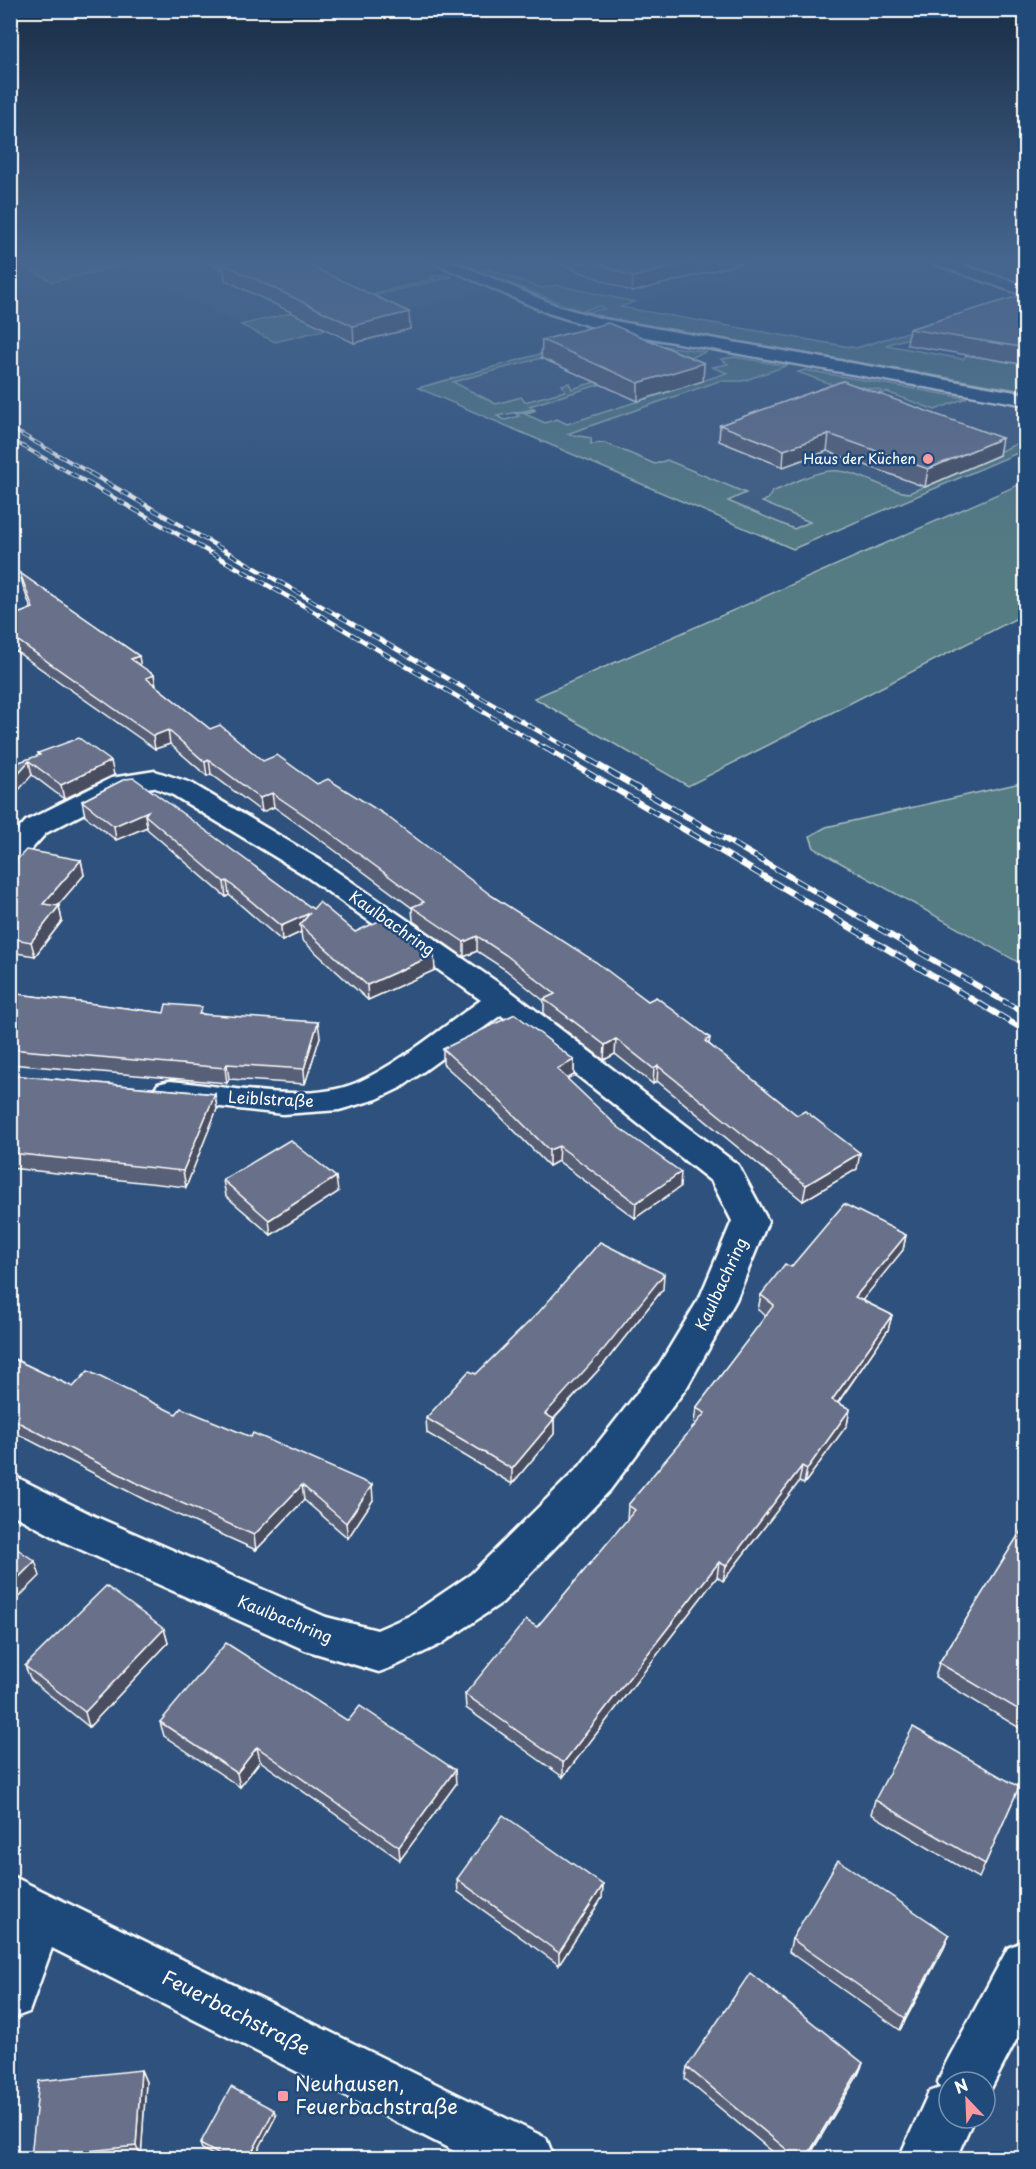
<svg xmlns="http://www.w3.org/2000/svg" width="1036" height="2169" font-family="'Playpen Sans',sans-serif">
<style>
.built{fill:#3f5b81}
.green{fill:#547c83;stroke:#aabec1;stroke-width:1.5}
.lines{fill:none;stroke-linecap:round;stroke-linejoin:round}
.minor-casing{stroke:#fff;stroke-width:5}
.minor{fill:#1f4a7a;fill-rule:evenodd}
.rail-far2-casing{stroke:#fff;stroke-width:4}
.rail-far1-casing{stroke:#fff;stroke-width:4.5}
.rail-casing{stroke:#fff;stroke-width:6}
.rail-far2{stroke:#1f4a7a;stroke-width:2;stroke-dasharray:7;stroke-linecap:butt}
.rail-far1{stroke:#1f4a7a;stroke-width:3;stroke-dasharray:9;stroke-linecap:butt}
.rail{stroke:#1f4a7a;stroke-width:4;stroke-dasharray:12;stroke-linecap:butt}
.wall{fill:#596077;stroke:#fff;stroke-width:1.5}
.shaded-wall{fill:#494e61;stroke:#fff;stroke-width:1.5}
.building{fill:#68708a;stroke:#fff;stroke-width:1.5}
.poi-dot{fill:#ff9aa2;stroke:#1f4a7a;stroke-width:2}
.labels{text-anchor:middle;stroke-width:5;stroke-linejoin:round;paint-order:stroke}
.far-poi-label{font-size:14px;fill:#fff;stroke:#1f4a7a;text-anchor:end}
.street-label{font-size:16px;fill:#fff;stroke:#1f4a7a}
.near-street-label{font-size:20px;fill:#fff;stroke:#1f4a7a}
.near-poi-label{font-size:20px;fill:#fff;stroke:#1f4a7a;text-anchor:start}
</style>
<rect width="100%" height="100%" fill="#2e527d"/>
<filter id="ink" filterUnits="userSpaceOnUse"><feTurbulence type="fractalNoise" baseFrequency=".0167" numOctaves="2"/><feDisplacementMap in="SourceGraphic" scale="12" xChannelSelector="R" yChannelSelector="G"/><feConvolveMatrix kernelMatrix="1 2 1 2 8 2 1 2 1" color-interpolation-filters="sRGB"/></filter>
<g filter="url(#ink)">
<g class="built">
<path d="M282 262H416L483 291 275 342 169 288Z"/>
<path d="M466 262H785L618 306 535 291Z"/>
<path d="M952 262H1025V286Z"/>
<path d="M612 334 1025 408V450L793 549 418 388Z"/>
</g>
<g class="green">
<path d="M15 262H137L53 282Z"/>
<path d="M488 269 541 288 556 285 635 302 620 307 856 348 1021 297 1020 304 886 345 963 359 967 355 1025 365V391L622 322 585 312 604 309 600 306 581 311 482 272Z"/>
<path d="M443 274 452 277 307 312 336 327 275 342 241 325 434 279 431 277Z"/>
<path d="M612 334 607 340 453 382 496 404 521 397 525 402 565 391 562 385 569 383 572 389 611 377 666 352 664 346 707 352 529 406 534 409 497 416 505 420 519 416 516 414 536 410 525 414 545 423 557 419 567 424 727 373 712 367 728 364 721 359 735 357 786 366 743 381H719L567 434 591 438V444L605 443 655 464 667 460 746 493 728 501 794 529 810 522 762 502 768 499 772 492C792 484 817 469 839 471 863 473 885 491 909 493L998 456 994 454 1025 440V450L793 549 418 388Z"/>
<path d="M805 370 966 398 935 410 887 392 876 395 882 391 847 384 841 388 798 372Z"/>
<path d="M1025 482V614L688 786 534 698Z"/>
<path d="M1025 782V966L814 848 810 836 826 827Z"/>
</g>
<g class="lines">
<g class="minor-casing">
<g id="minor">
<path d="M433 262H454L560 307 603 319 1026 394V405L600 329 548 313Z"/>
<path d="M929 262H953L1026 286V296Z"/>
<path d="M155 771 191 783 320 860 513 993 738 1165 768 1221 736 1300 687 1387 610 1490 503 1602 441 1644 395 1666 379 1672 305 1650 64 1542 10 1513V1474L94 1516 326 1617 377 1630 409 1616 471 1574 580 1466 659 1365 700 1297 732 1221 712 1182 501 1015 402 1087 377 1099 339 1110 283 1114 158 1100 153 1092 158 1084 170 1081C224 1086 305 1104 356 1083 401 1063 441 1028 481 1000L300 872 173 795 153 787 127 791 46 833 20 862 10 864V839L26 821 111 778Z"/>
<path d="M10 1875 546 2138 554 2158H468L52 1948 29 2012 10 2019Z"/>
<path d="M1026 1940V2021L985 2100V2082H949V2118H974L956 2158H899L929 2092 940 2088 938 2082 946 2063 1008 1948Z"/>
</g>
</g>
<use href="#minor" class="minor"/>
<g class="rail-far2-casing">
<g id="rail-far2">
<path d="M10 428 92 474"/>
<path d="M10 439 72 474"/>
</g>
</g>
<g class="rail-far1-casing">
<g id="rail-far1">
<path d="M70 473 299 603 546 749"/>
<path d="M90 473 570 749"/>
</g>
</g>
<g class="rail-casing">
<g id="rail">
<path d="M544 747 1026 1031"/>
<path d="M567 747 1026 1014"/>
</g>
</g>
<use href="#rail-far2" class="rail-far2"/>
<use href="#rail-far1" class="rail-far1"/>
<use href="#rail" class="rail"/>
</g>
<g class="wall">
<path d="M207 262H302L409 312 410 329 354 343 225 280 224 268 220 269Z"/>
<path d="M555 262H746L632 292Z"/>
<path d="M1026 294V365L907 345 909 329Z"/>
<path d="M542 340 704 363 703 381 638 401 541 358Z"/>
<path d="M843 381 999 455 925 487 827 451 783 467 719 441 720 425Z"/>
<path d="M20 573 139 656 140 666 154 675 156 686 210 729 263 761 317 784 492 896 648 1001 710 1038 709 1044 857 1169 803 1201 657 1081 653 1084 615 1054 604 1060 544 1014V1001L506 970 477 951 464 957 413 921 412 908 326 844 274 807 262 812 211 774 207 776 170 744 155 749 10 647V617L31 609 23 586Z"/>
<path d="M38 753 114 775 64 799 32 775 10 765 39 756Z"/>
<path d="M125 779 313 909 355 932 435 970 368 1000 302 940 301 932 282 941 229 895 226 897 147 829V827L116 840 85 816 82 801Z"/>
<path d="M81 860 84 875 57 906H59L62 921 35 956 10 952V867Z"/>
<path d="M10 993 164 1013 203 1014 320 1037 305 1084 229 1079 227 1083 10 1064Z"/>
<path d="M443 1049 574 1060V1075L567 1079 680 1187 635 1218 558 1161 549 1166 495 1111 443 1064Z"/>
<path d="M10 1075 215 1094 217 1109 186 1187 10 1168Z"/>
<path d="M223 1180 338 1192 271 1235 226 1196Z"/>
<path d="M906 1235 903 1250 862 1300 892 1315 888 1330 838 1403 850 1409 847 1425 804 1484 799 1482 723 1581 717 1577 563 1777 466 1708 465 1694 537 1627 627 1520 628 1505 696 1424 694 1423 696 1408 766 1316 758 1310 761 1295 791 1267Z"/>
<path d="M663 1289 603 1365 554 1419V1434L512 1484 427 1433 426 1418 476 1374Z"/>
<path d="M10 1357 73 1387 176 1414 373 1500 348 1538 304 1500 256 1550 145 1500 10 1430Z"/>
<path d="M1026 1444V1462L1020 1459Z"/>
<path d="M1026 1523V1732L935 1677 939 1663Z"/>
<path d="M164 1629 168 1643 89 1727 31 1680 25 1666Z"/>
<path d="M348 1721 456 1784 400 1860 260 1761 240 1787 164 1736 160 1722Z"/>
<path d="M1019 1787 979 1878 871 1814 875 1800Z"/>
<path d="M457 1879 603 1885 602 1898 559 1965 458 1892Z"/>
<path d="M949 1935 944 1948 900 2030 789 1952 792 1939Z"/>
<path d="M863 2063 858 2075 808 2158H780L685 2079 687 2067Z"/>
<path d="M141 2070 146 2082 141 2157 131 2158H32L31 2157Z"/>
<path d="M276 2116 254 2158H218L202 2149 200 2144Z"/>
</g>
<g class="shaded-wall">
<path d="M219 262H249L223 264V268L220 269Z"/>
<path d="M690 262H746L632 292 633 277Z"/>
<path d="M409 312 410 329 354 343 353 326Z"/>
<path d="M704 363 703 381 638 401V383Z"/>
<path d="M829 434 827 451 783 467 784 450Z"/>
<path d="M1002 438 999 455 925 487 928 469Z"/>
<path d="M139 656 141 669 131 659Z"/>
<path d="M154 675 156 688 146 678Z"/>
<path d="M168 730 170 744 155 749 153 736Z"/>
<path d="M209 760 211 774 207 776 205 762Z"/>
<path d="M29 761 32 775 10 800V782Z"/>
<path d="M111 761 114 775 64 799 61 785Z"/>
<path d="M272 793 274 807 262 812 260 798Z"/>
<path d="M148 811 145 815 147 827 116 840 114 826Z"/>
<path d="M81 860 84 875 46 919 43 904Z"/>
<path d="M227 881 229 895 226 897 224 882Z"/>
<path d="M59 906 62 921 35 956 31 942Z"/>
<path d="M310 913 300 925 301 932 282 941 281 926Z"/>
<path d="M477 936V951L464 957V942Z"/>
<path d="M434 955 435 970 368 1000 367 985Z"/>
<path d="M318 1022 320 1037 305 1084 304 1069Z"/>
<path d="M616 1039 615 1054 604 1060 605 1045Z"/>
<path d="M574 1060V1075L557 1084V1069Z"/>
<path d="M227 1064 229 1079 227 1083 225 1068Z"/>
<path d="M658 1066 657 1081 653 1084 654 1069Z"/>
<path d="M215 1094 217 1109 186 1187 183 1171Z"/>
<path d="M559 1146 558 1161 549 1166V1150Z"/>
<path d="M860 1153 857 1169 803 1201 806 1185Z"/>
<path d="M681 1172 680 1187 635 1218 636 1203Z"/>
<path d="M336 1177 338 1192 271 1235 269 1220Z"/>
<path d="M906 1235 903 1250 852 1313 855 1297Z"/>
<path d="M664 1274 663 1289 603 1365 544 1429 545 1414Z"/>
<path d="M892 1315 888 1330 829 1415 832 1400Z"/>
<path d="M850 1409 847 1425 804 1484 807 1469Z"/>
<path d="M554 1419V1434L512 1484V1469Z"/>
<path d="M802 1466 799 1482 723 1581 726 1566Z"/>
<path d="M302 1485 304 1500 256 1550 254 1535Z"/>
<path d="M372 1485 373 1500 348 1538 346 1523Z"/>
<path d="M35 1561 40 1576 10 1606V1586Z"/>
<path d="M719 1562 717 1577 563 1777V1763Z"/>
<path d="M164 1629 168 1643 89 1727 85 1712Z"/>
<path d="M257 1747 260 1761 240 1787 237 1773Z"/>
<path d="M455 1770 456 1784 400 1860 399 1847Z"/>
<path d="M603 1885 602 1898 559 1965V1953Z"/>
<path d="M949 1935 944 1948 900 2030 905 2018Z"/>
<path d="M863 2063 858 2075 808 2158H806Z"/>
<path d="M141 2070 146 2082 141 2157 136 2146Z"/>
<path d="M274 2110 276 2116 254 2158H249Z"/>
</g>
<g class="building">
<path d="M232 262H302L409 312 353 326 223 264Z"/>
<path d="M594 262H690L633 277Z"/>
<path d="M1026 294V348L909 329Z"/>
<path d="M608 323 704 363 638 383 542 340Z"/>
<path d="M843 381 1002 438 928 469 829 434 784 450 720 425Z"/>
<path d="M20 573 139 656 131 659 154 675 146 678 210 729 220 725 263 761 277 755 317 784 328 779 384 814 492 896 596 962 648 1001 656 997 710 1038 705 1041 797 1115 805 1111 860 1153 806 1185 658 1066 654 1069 616 1039 605 1045 544 999 555 994 506 955 477 936 464 942 412 907 424 902 325 829 272 793 260 798 209 760 205 762 168 730 153 736 10 635V617L33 608Z"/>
<path d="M79 738 111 761 61 785 29 761 10 782V765L40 755 38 753Z"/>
<path d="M134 778 313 909 319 902 355 932 383 919 434 955 367 985 300 925 310 913 281 926 227 881 224 882 145 815 148 811 114 826 82 801 125 779Z"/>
<path d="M26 850 81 860 43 904 59 906 31 942 10 938V867Z"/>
<path d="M10 993 164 1013 166 1004 202 1007 199 1014 318 1022 304 1069 227 1064 225 1068 10 1049Z"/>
<path d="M515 1014 574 1060 557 1069 618 1127 681 1172 636 1203 559 1146 549 1150 495 1096 443 1049Z"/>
<path d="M10 1075 215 1094 183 1171 10 1153Z"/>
<path d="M290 1140 336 1177 269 1220 223 1180Z"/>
<path d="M844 1204 906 1235 855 1297 892 1315 832 1400 850 1409 807 1469 802 1466 726 1566 719 1562 563 1763 465 1694 526 1620 537 1627 635 1510 628 1505 705 1413 696 1408 774 1305 761 1295 785 1264 791 1267Z"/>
<path d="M600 1242 664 1274 604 1349 545 1414 554 1419 512 1469 426 1418 469 1371 476 1374 539 1312Z"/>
<path d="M10 1357 73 1387 88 1371 176 1414 181 1408 251 1437 253 1433 372 1485 346 1523 302 1485 254 1535 141 1485 10 1418Z"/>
<path d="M1026 1523V1714L939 1663Z"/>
<path d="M10 1544 35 1561 10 1586Z"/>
<path d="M106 1586 164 1629 85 1712 25 1666Z"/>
<path d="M226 1643 348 1721 360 1706 455 1770 399 1847 257 1747 237 1773 160 1722Z"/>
<path d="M913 1727 1019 1787 985 1864 875 1800Z"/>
<path d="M503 1815 603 1885 559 1953 457 1879Z"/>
<path d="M838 1860 949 1935 905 2018 792 1939Z"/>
<path d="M750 1973 863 2063 806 2158H797L687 2067Z"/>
<path d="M141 2070 136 2146 31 2157 39 2081Z"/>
<path d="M231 2087 274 2110 249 2158H225L200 2144Z"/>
</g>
</g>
<linearGradient id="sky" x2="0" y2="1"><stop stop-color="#192d45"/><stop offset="0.46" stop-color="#46668f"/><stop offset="1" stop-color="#46668f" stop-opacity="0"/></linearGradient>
<rect width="1036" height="566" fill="url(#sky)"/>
<g class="poi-dot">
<circle cx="928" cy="459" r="6"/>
<rect x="277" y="2090" width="12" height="12" rx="3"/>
</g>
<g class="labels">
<g class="far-poi-label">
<text x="916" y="464">Haus der Küchen</text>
</g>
<g class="street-label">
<text transform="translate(392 923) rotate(35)" y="6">Kaulbachring</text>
<text transform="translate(271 1099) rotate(3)" y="6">Leiblstraße</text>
<text transform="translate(721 1284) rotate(-65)" y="6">Kaulbachring</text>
<text transform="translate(285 1619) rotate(22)" y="6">Kaulbachring</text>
</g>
<g class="near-street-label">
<text transform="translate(236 2013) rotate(27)" y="7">Feuerbachstraße</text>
</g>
<g class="near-poi-label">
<text x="295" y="2091">Neuhausen,<tspan x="295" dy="23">Feuerbachstraße</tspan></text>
</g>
</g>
<rect width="1036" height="2169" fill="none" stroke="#1f4a7a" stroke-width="36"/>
<rect x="18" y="18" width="1000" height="2133" fill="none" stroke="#fff" stroke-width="2" filter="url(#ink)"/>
<g transform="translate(967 2100) rotate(337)"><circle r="28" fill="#1f4a7a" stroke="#7992af" stroke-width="1.5"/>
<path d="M0-4.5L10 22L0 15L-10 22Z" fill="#ff9aa2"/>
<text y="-9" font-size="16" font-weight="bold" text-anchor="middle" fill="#ffffff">N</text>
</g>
</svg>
